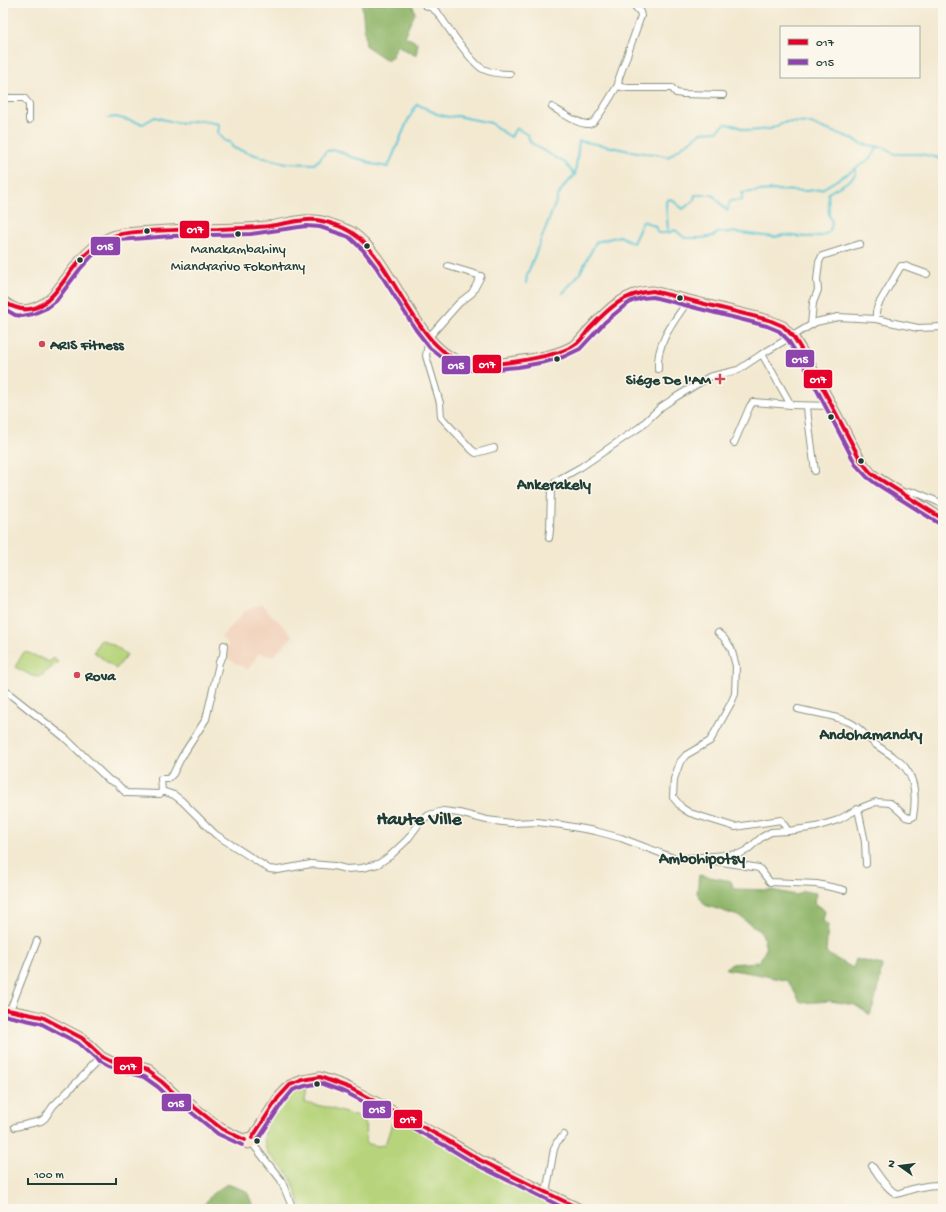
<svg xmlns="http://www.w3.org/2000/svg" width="946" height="1212" font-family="'Gochi Hand',sans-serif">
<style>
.built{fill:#f2d4be}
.green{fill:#b7d47b;stroke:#6b8858}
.forest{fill:#91b66b;stroke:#587a50}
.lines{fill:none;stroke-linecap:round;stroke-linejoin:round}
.stream{stroke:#5bc6d5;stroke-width:2}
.street-casing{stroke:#899382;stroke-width:8}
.secondary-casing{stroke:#899382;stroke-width:11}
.street{stroke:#fff;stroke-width:6}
.secondary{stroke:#fde4d1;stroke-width:9}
.bus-1-casing{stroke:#fbf7ec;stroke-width:7}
.bus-2-casing{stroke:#fbf7ec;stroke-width:7}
.bus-1{stroke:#e4002b;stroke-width:4}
.bus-2{stroke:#8e44ad;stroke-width:4}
.bus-dot{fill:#1f3d34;stroke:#fbf7ec;stroke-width:1.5}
.poi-dot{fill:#d1495b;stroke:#fbf7ec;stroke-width:1.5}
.labels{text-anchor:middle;stroke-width:3;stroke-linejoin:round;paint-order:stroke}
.bus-label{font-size:14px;fill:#1f3d34;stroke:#fbf7ec}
.poi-label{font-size:15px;font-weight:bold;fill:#1f3d34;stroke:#fbf7ec;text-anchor:start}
.neighbourhood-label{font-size:16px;font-weight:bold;fill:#1f3d34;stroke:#fbf7ec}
.district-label{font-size:19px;font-weight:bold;fill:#1f3d34;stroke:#fbf7ec}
.line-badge{stroke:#fbf7ec;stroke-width:1.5}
.badge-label{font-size:11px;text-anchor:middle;font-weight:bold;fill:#fff}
</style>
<rect width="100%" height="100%" fill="#fbf7ec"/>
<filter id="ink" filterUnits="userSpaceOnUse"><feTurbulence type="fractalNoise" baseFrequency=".025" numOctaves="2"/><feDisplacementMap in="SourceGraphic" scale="8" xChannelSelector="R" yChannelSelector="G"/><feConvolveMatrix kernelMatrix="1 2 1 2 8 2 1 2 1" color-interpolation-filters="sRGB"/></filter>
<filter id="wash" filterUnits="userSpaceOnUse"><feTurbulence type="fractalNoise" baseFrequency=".012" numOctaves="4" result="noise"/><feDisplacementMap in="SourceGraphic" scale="16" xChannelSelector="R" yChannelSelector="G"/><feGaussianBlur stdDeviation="0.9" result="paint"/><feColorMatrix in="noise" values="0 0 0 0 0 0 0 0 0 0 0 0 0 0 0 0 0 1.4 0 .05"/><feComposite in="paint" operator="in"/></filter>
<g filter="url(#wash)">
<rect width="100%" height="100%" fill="#f3e9d1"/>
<path class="built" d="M261 604 293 636 272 657 259 653 248 670 225 657 228 644 221 637 245 611Z"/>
<g class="green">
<path d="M101 639 117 647 127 655 116 669 94 652 100 640Z"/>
<path d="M24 652 29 653 49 662 53 658 58 662 40 677 32 676 15 667Z"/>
<path d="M308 1081 305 1103 326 1107 365 1119 366 1143 377 1146 385 1145 394 1117 577 1209H302C298 1199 294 1183 288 1174 283 1166 272 1160 267 1151 257 1132 277 1098 293 1087 297 1084 303 1083 308 1081Z"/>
</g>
<g class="forest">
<path d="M365 3H412L415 13 404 36 418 43 416 56 397 45 392 57 387 60 366 46 362 5Z"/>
<path d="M699 875 731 881 734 889 771 890 796 895 803 891 816 893 814 903 825 911 823 921 828 925 826 953 853 968 856 959 882 965 878 991 870 1015 855 1005 830 1001 801 1003 788 981 757 974 726 969 730 964 759 962 766 949 762 933 741 917 705 905 697 893Z"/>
<path d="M227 1184 247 1191 254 1209H201L212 1194Z"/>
</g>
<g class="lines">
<g class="stream">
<path d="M108 118 116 117 143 124 155 117 173 122 183 123 199 120 219 124 218 133 225 141 230 142 233 148 265 158 287 163 314 164 320 159 326 151 337 150 351 157 364 160 372 164 388 167 408 120 417 104 437 114 448 117 457 116 491 123 500 130 511 137 516 128 528 135 530 142 542 150 565 163 575 175 579 141C599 144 618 149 637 152 649 154 656 153 668 157L702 132 717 131 725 124 734 125 748 131 770 129 786 122 808 123 851 138 862 144 886 148 894 154H921L939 158 943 162"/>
<path d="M668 233 666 202 667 200 671 199 683 209 694 200 695 195H713L727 211 730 201 742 200V193L769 190 807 191 822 189 855 169"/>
<path d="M526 283 527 275 559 194 564 186 575 175"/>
<path d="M563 293 580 273 596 242 620 236 633 243 643 221 655 226 658 233H668L675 230 685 238H702L714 236 717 233 728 232 741 233 765 236 776 237 783 235 806 237 822 236 830 231 832 222 829 215 828 193 849 181 856 174 855 169 872 157 878 147"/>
</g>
</g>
</g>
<g filter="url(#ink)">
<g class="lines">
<g class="street-casing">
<g id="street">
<path d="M424 3 425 5 432 8 438 13C447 26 471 63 483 69 491 73 502 74 510 74"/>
<path d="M632 3 640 12 641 16 619 78 618 85 621 87 628 88H672L676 93 683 94 723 95"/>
<path d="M3 98H24L29 104V120"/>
<path d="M552 107C561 112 582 128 592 123 598 120 613 92 618 85"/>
<path d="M448 266 481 276 472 293 459 303 429 337 426 356 440 403 441 417 472 450 476 453 494 448"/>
<path d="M927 274 905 266H901L878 305 876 312V319L918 328 943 327"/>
<path d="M811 325 813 303 818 290 817 280 819 262 822 256 860 244"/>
<path d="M658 369C656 343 674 321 688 301"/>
<path d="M791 405 832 406"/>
<path d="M807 406 808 418 815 471"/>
<path d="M734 443 750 406 753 402 791 405 762 354"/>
<path d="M902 493 915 492 943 504"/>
<path d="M549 538 550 530 551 489 556 481 581 467 640 427 661 407 676 397 709 377 738 370 762 354 816 322 838 317 876 319"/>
<path d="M718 633 723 637 731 648 736 666 735 694 731 703 710 741 686 755 680 762 674 779 673 797 682 808 690 813 735 827 781 820 788 831"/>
<path d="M3 689 64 737 109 780 116 783 126 793 160 794 162 791 174 795 182 801 215 834 269 869 278 870 311 864 334 866 346 869 362 868 378 864 390 856 407 840 421 821 429 815 443 811 459 813 487 820 511 823 537 822 562 825 595 831 621 838 676 859 739 854 747 850 762 837 771 832 788 831 816 827 838 820 858 809 876 802 890 803 894 806 906 817 910 818 913 817C916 800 916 780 904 766 896 757 884 751 875 744 866 737 859 726 849 722 833 715 814 713 798 709"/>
<path d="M162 791 161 779H168L173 774 181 758 206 719 218 668 219 662 223 656 224 645"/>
<path d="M858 809 865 842 866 864"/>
<path d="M704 859 759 868 770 882 817 884 844 890"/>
<path d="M10 1010 37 941"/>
<path d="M15 1127 41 1121 45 1118 53 1106 102 1057"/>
<path d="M252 1143 281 1180 293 1209"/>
<path d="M872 1166C879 1175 886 1189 897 1194 912 1189 927 1184 943 1185"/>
<path d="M546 1193 554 1149 557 1142 564 1135"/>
</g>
</g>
<g class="secondary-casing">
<g id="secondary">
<path d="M3 301C7 304 12 307 17 309 29 312 43 305 52 297 67 278 83 251 104 240 111 236 118 234 125 233 150 231 175 229 201 229 223 228 245 229 267 226 288 224 309 215 329 223 337 226 345 228 352 232 396 261 416 356 470 364 482 366 497 363 509 362 531 359 557 356 576 344 597 322 619 290 653 291L769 320 783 326 789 333 793 336 809 362 861 461 871 473 878 478 943 519"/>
<path d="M3 1009 29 1014 42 1017 82 1038 102 1057 110 1061 147 1071 162 1082 177 1096 189 1103 222 1129 245 1140"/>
<path d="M252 1138 251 1137 246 1138V1142L248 1144 252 1143 253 1141 252 1138 278 1098 290 1085 303 1080 320 1077 341 1084 350 1088 447 1140 480 1160 580 1209"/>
</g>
</g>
<use href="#street" class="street"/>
<use href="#secondary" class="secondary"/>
<g class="bus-1-casing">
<g id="bus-1">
<path d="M3 301C39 326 56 290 75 266 85 254 96 243 111 237 122 232 136 232 149 231 172 230 195 229 218 229 235 228 252 228 269 226 286 224 305 217 322 221 331 223 343 227 351 232 396 261 417 360 474 364 496 366 559 357 576 344 582 340 586 332 591 327 610 307 625 293 653 291L769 320 783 326 793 336 809 362 861 461 871 473 878 478 943 519"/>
<path d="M3 1009 42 1017 82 1038 102 1057 110 1061 147 1071 162 1082 177 1096 189 1103 222 1129 245 1140"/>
<path d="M252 1138 278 1098 290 1085 303 1080 320 1077 350 1088 447 1140 480 1160 580 1209"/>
</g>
</g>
<g class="bus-2-casing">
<g id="bus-2">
<path d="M3 308 15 315 22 316 33 314 47 308 56 301 80 269 93 255 107 245 119 240 172 236 251 234 306 226 320 227 344 235 349 237 363 250 376 267 416 330 430 348 448 362 469 370H485L518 367 545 362 563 357 580 349 605 322 623 307 632 301 642 298 653 297 767 326 779 331 788 340 804 365 856 465 867 477 875 483 940 524"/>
<path d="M3 1015 40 1023 78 1043 99 1062 108 1067 144 1077 158 1087 173 1101 186 1108 218 1134 242 1145"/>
<path d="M257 1141 283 1102 293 1090 305 1086 320 1083 347 1093 444 1145 477 1165 566 1209"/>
</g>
</g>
<use href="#bus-1" class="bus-1"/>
<use href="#bus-2" class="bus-2"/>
</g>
</g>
<g class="bus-dot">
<circle cx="147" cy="231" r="3.5"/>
<circle cx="238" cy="234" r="3.5"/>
<circle cx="367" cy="246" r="3.5"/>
<circle cx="80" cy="260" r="3.5"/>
<circle cx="680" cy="298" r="3.5"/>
<circle cx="557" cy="359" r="3.5"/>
<circle cx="831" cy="417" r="3.5"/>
<circle cx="861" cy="461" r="3.5"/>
<circle cx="317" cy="1084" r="3.5"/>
<circle cx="257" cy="1141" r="3.5"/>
</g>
<g class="poi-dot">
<circle cx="42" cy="344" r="4"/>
<path d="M718 373h4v4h4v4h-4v4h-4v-4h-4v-4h4z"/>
<circle cx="77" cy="675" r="4"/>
</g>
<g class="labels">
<g class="bus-label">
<text x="238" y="253">Manakambahiny<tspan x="238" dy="17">Miandrarivo Fokontany</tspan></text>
</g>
<g class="poi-label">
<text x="50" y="349">ARIS Fitness</text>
<text x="711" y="384" text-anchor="end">Siége De l'AM</text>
<text x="85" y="680">Rova</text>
</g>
<g class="neighbourhood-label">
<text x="554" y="489">Ankerakely</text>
<text x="871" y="739">Andohamandry</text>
<text x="702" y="863">Ambohipotsy</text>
</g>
<g class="district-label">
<text x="419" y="824">Haute Ville</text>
</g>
</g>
<g class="line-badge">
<rect x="179" y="220" width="31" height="19" rx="4" fill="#e4002b"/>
<rect x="90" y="236" width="31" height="20" rx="4" fill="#8e44ad"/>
<rect x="785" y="349" width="30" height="19" rx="4" fill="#8e44ad"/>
<rect x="472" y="354" width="30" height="20" rx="4" fill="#e4002b"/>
<rect x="441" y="355" width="30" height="20" rx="4" fill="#8e44ad"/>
<rect x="803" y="369" width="30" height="20" rx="4" fill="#e4002b"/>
<rect x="113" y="1056" width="30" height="19" rx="4" fill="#e4002b"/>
<rect x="161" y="1093" width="31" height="19" rx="4" fill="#8e44ad"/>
<rect x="362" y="1100" width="30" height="19" rx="4" fill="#8e44ad"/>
<rect x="393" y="1109" width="30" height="20" rx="4" fill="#e4002b"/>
</g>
<g class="badge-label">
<text x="195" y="233">017</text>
<text x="105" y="250">015</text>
<text x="800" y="363">015</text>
<text x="487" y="368">017</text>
<text x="456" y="369">015</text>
<text x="818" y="383">017</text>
<text x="128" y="1070">017</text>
<text x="176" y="1107">015</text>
<text x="377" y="1113">015</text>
<text x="408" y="1123">017</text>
</g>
<rect width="946" height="1212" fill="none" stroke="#fbf7ec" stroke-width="16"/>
<rect x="780" y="26" width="140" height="52" fill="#fbf7ec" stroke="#a3ada2"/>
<rect x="788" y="39" width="20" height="6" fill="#e4002b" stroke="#a3ada2"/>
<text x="816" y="46" font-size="12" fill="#1f3d34">017</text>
<rect x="788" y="59" width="20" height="6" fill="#8e44ad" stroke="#a3ada2"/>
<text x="816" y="66" font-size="12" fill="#1f3d34">015</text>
<g transform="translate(900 1166) rotate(284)" stroke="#fbf7ec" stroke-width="3" paint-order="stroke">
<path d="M0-3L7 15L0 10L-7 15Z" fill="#1f3d34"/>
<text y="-6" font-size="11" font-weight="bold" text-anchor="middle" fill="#1f3d34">N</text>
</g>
<path d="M28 1178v6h88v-6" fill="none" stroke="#1f3d34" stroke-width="2"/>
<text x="34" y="1178" font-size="12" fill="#1f3d34" stroke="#fbf7ec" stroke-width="3" paint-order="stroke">100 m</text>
</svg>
